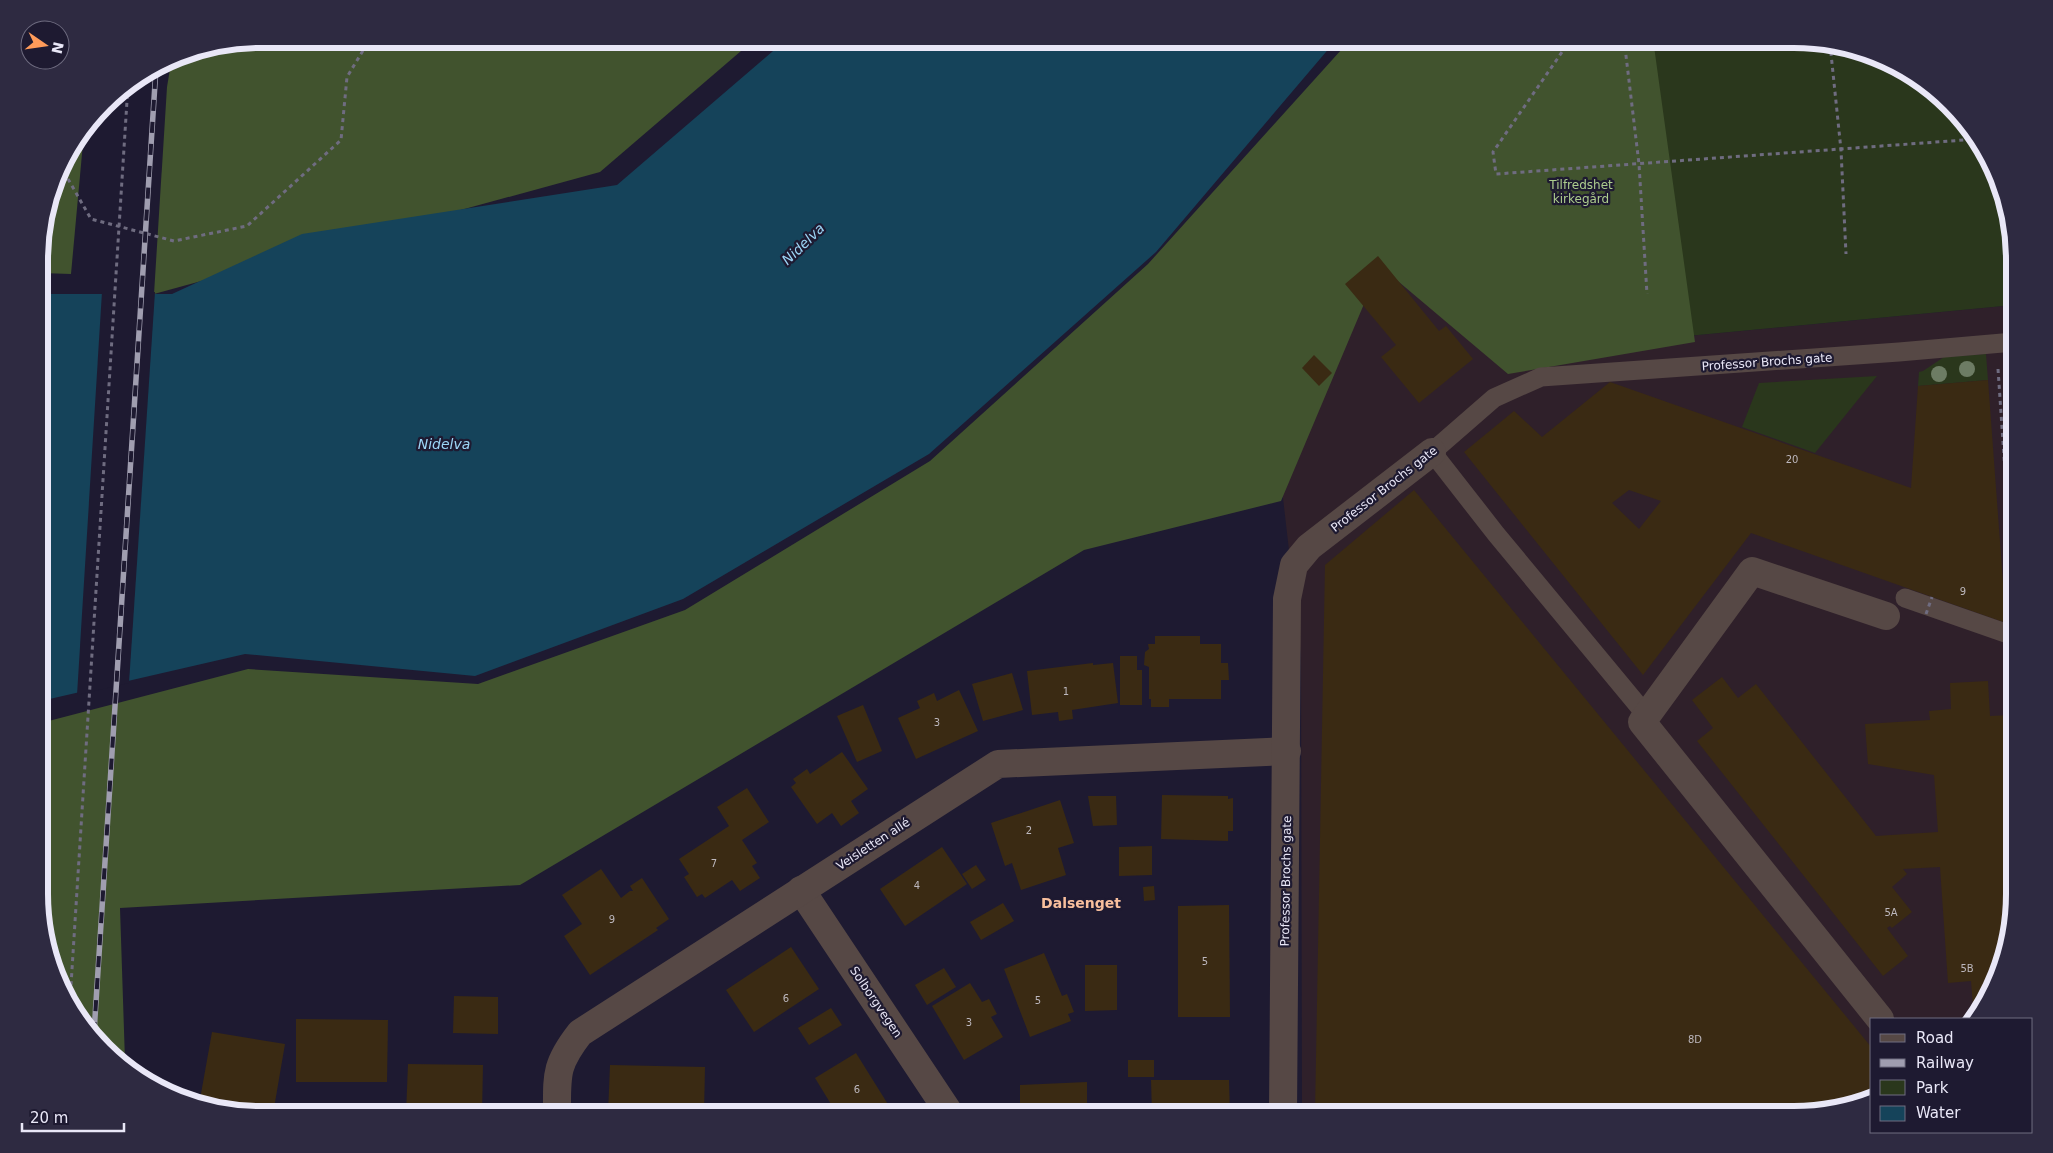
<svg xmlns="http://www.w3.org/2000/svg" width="2053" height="1153" font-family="'DejaVu Sans',sans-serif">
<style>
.commercial{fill:#2f202a}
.green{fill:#2a371c}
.forest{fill:#41532e}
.water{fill:#15435a}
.pier{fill:#1e1a31}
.building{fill:#3a2a13;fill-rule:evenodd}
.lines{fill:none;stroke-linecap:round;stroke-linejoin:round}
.path{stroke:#6f6c80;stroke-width:3;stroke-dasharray:4 4;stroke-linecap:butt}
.service{stroke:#564845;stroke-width:19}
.pedestrian{stroke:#564845;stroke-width:28}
.minor{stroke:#564845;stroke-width:28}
.rail-casing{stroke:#a09eb0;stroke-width:5.5}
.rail{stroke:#1e1a31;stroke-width:4;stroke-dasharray:11;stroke-linecap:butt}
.path-bridge{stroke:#6f6c80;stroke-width:3;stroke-dasharray:4 4;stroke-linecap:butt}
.tree{fill:#6d7c64}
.labels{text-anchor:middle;stroke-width:4.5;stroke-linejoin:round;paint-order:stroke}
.number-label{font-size:10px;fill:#bdb8be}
.park-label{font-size:12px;fill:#adcd8e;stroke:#1e1a31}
.street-label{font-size:12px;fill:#e9e7f7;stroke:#1e1a31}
.water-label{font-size:14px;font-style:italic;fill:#9cd5f6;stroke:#1e1a31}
.neighbourhood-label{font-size:14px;font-weight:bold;fill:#f8bf9d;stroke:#1e1a31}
.rim{fill:none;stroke:#e9e7f7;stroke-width:6}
</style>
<rect width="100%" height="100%" fill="#1e1a31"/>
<path class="commercial" d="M1406 220 1499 354 2014 305V908L1985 1004 1973 1019H1872V1094L1808 1114H1302L1301 655 1272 402Z"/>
<g class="green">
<path d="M1473 39H1794L1851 46 1904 68 1977 137 2003 189 2014 244V305L1499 354Z"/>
<path d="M1986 354 1988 380 1918 386 1919 372 1923 371 1944 357Z"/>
<path d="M1877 376 1815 453 1742 427 1759 383Z"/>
</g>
<g class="forest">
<path d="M259 39H755L600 172 154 294 167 87 172 57Z"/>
<path d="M1348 39H1653L1695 342 1508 374 1380 266 1281 501 1084 550 520 885 120 908 125 1061 76 1017 41 922V723L248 669 478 684 685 610 930 461 1148 264 1342 49Z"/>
<path d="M84 132 71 274 41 273V231L62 161Z"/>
</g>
<path class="water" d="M787 39H1337L1156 252 929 454 683 599 475 676 245 654 41 701V294H172L302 234 617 185Z"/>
<path class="pier" d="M102 292H155L129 683 77 695Z"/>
<g class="building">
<path d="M1378 256 1439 331 1446 326 1473 359 1419 403 1381 357 1396 345 1345 284Z"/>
<path d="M1314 355 1332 373 1319 386 1302 368Z"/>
<path d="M1988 380 2006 623 1751 533 1643 675 1464 452 1514 411 1542 437 1610 382 1911 488 1918 386ZM1629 490 1661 501 1639 529 1612 503Z"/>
<path d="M1414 490 1872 1048V1094L1808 1114H1315L1325 565Z"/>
<path d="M1155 636H1200V644H1221V663H1228L1229 680H1221V699H1169V707H1151V699H1149V667L1144 665 1145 652 1149 649 1148 644H1155Z"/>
<path d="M1120 656H1137V670H1142V705H1120Z"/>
<path d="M1093 663V665L1113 663 1118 703 1072 710 1073 719 1059 721 1058 712 1032 715 1027 671Z"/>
<path d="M1012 673 1023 710 983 721 972 684Z"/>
<path d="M1722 677 1738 698 1756 684 1876 836 1938 832 1934 775 1868 764 1865 724 1930 720 1929 711 1951 709 1950 683 1988 681 1990 716 2011 715 2014 750V908L1985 1004 1974 1019 1971 981 1948 983 1940 867 1903 869 1907 874 1892 887 1912 912 1892 928 1890 926 1887 928 1908 956 1883 976 1697 741 1713 728 1692 700Z"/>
<path d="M959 690 978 731 916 759 898 718 920 708 917 701 934 693 937 701Z"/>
<path d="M863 705 882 751 857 762 837 716Z"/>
<path d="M842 752 868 789 851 801 859 813 841 826 832 813 817 824 791 787 796 783 793 779 807 769 810 774Z"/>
<path d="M747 788 769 822 742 840 757 863 752 866 760 878 740 891 732 880 705 898 702 894 697 897 684 877 689 874 679 859 729 826 717 807Z"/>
<path d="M1162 795 1228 796V799L1233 798V831H1228V841L1161 839Z"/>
<path d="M1088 796H1116L1117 825 1093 826Z"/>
<path d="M1060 800 1074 843 1058 848 1066 875 1021 890 1012 863 1005 866 991 823Z"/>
<path d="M1152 846V875L1119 876V847Z"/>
<path d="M942 847 967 884 905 926 880 889Z"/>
<path d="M976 865 986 880 972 889 962 874Z"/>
<path d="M601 869 621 898 630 891H633L630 886 642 878 669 919 656 928 658 930 590 975 564 936 582 924 562 895Z"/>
<path d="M1154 886 1155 900 1144 901 1143 887Z"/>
<path d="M1003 903 1014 921 981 940 970 922Z"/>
<path d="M1229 905 1230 1017H1178V906Z"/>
<path d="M791 947 819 989 754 1032 726 990Z"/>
<path d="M1044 953 1062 996 1067 994 1074 1012 1068 1014 1071 1021 1030 1037 1004 969Z"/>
<path d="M1085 965H1117V1010L1085 1011Z"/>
<path d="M944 968 956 987 927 1005 915 985Z"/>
<path d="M970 983 982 1002 989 999 997 1014 991 1017 1003 1037 964 1060 932 1006Z"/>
<path d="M454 996 498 997V1034L453 1033Z"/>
<path d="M831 1008 842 1025 809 1045 798 1028Z"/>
<path d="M296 1019 388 1020 387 1082H296Z"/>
<path d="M212 1032 285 1044 273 1114 199 1105Z"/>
<path d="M856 1053 894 1114H837L815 1078Z"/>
<rect x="1128" y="1060" width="26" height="17"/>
<path d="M408 1064 483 1065 482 1114H406Z"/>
<path d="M610 1065 705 1067 704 1114H608Z"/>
<path d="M1151 1080H1229L1230 1114H1152Z"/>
<path d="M1087 1082V1114H1029V1104H1020V1085Z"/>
<rect x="989" y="1110" width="36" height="4"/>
</g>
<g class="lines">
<g class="path">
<path d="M1571 39 1493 152 1496 174 1978 139"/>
<path d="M1624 39 1639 164 1647 294"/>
<path d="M1830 44 1841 150 1846 254"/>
<path d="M60 165 91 219 174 241 247 226 341 140 347 77 370 39"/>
<path d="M1998 369 2014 603"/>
</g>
<g class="service">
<path d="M1905 598 2014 636"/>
<path d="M1646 715 1496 534 1432 452 1494 398 1541 377 1899 352 2014 342"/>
</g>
<path class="pedestrian" d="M1880 1019 1642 722 1752 571 1886 616"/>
<g class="minor">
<path d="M801 890 950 1114"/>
<path d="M557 1114C557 1075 555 1065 580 1033L998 764 1287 751"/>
<path d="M1283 1114 1287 599 1294 565 1309 547 1432 452"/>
</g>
<g class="rail-casing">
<path id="rail" d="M94 1033 156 68"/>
</g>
<use href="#rail" class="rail"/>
<g class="path-bridge">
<path d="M1926 614 1932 597"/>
<path d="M70 1001 128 85"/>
</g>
</g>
<g class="tree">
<circle cx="1967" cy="369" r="8"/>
<circle cx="1939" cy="374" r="8"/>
</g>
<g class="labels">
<g class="number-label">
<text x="1792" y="463">20</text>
<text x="1963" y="595">9</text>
<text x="1066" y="695">1</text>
<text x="937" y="726">3</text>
<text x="1029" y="834">2</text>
<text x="714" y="867">7</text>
<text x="917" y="889">4</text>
<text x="1891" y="916">5A</text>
<text x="612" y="923">9</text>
<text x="1205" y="965">5</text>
<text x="1967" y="972">5B</text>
<text x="786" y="1002">6</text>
<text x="1038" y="1004">5</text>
<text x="969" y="1026">3</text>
<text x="1695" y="1043">8D</text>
<text x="857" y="1093">6</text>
</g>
<g class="park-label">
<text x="1581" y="189">Tilfredshet<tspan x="1581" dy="14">kirkegård</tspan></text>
</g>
<g class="street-label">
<text transform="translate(1767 362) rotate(-4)" y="4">Professor Brochs gate</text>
<text transform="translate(1384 489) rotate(-38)" y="4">Professor Brochs gate</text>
<text transform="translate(873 844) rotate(-33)" y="4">Veisletten allé</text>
<text transform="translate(1286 881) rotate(-89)" y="4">Professor Brochs gate</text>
<text transform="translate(876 1002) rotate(56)" y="4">Solborgvegen</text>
</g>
<g class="water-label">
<text transform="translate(803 244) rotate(-44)" y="5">Nidelva</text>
<text x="444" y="449">Nidelva</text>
</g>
<g class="neighbourhood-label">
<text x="1081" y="908">Dalsenget</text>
</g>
</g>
<path d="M0 0H2053V1153H0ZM260 48H1794A212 212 0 0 1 2006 260V894A212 212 0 0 1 1794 1106H260A212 212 0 0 1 48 894V260A212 212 0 0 1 260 48Z" fill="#2e2a41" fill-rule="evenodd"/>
<path class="rim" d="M260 48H1794A212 212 0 0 1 2006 260V894A212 212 0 0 1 1794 1106H260A212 212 0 0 1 48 894V260A212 212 0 0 1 260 48Z"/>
<rect x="1870" y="1018" width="162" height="115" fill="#1e1a31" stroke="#6f6c80"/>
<rect x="1880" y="1034" width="25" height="8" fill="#564845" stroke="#6f6c80"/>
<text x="1916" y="1043" font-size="15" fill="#e9e7f7">Road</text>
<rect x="1880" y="1059" width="25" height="8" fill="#a09eb0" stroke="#6f6c80"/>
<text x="1916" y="1068" font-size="15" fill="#e9e7f7">Railway</text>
<rect x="1880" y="1080" width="25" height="15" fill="#2a371c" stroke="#6f6c80"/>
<text x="1916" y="1093" font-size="15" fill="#e9e7f7">Park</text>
<rect x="1880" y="1106" width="25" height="15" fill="#15435a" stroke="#6f6c80"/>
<text x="1916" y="1118" font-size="15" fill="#e9e7f7">Water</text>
<g transform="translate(45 45) rotate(103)"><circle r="24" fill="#1e1a31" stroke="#6f6c80"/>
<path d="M0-4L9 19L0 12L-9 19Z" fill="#ff9b5a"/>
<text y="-8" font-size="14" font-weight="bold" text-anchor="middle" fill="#e9e7f7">N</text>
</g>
<path d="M22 1123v8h102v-8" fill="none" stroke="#e9e7f7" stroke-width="2.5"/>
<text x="30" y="1123" font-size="15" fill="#e9e7f7" stroke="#1e1a31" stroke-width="4" paint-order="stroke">20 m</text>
</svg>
